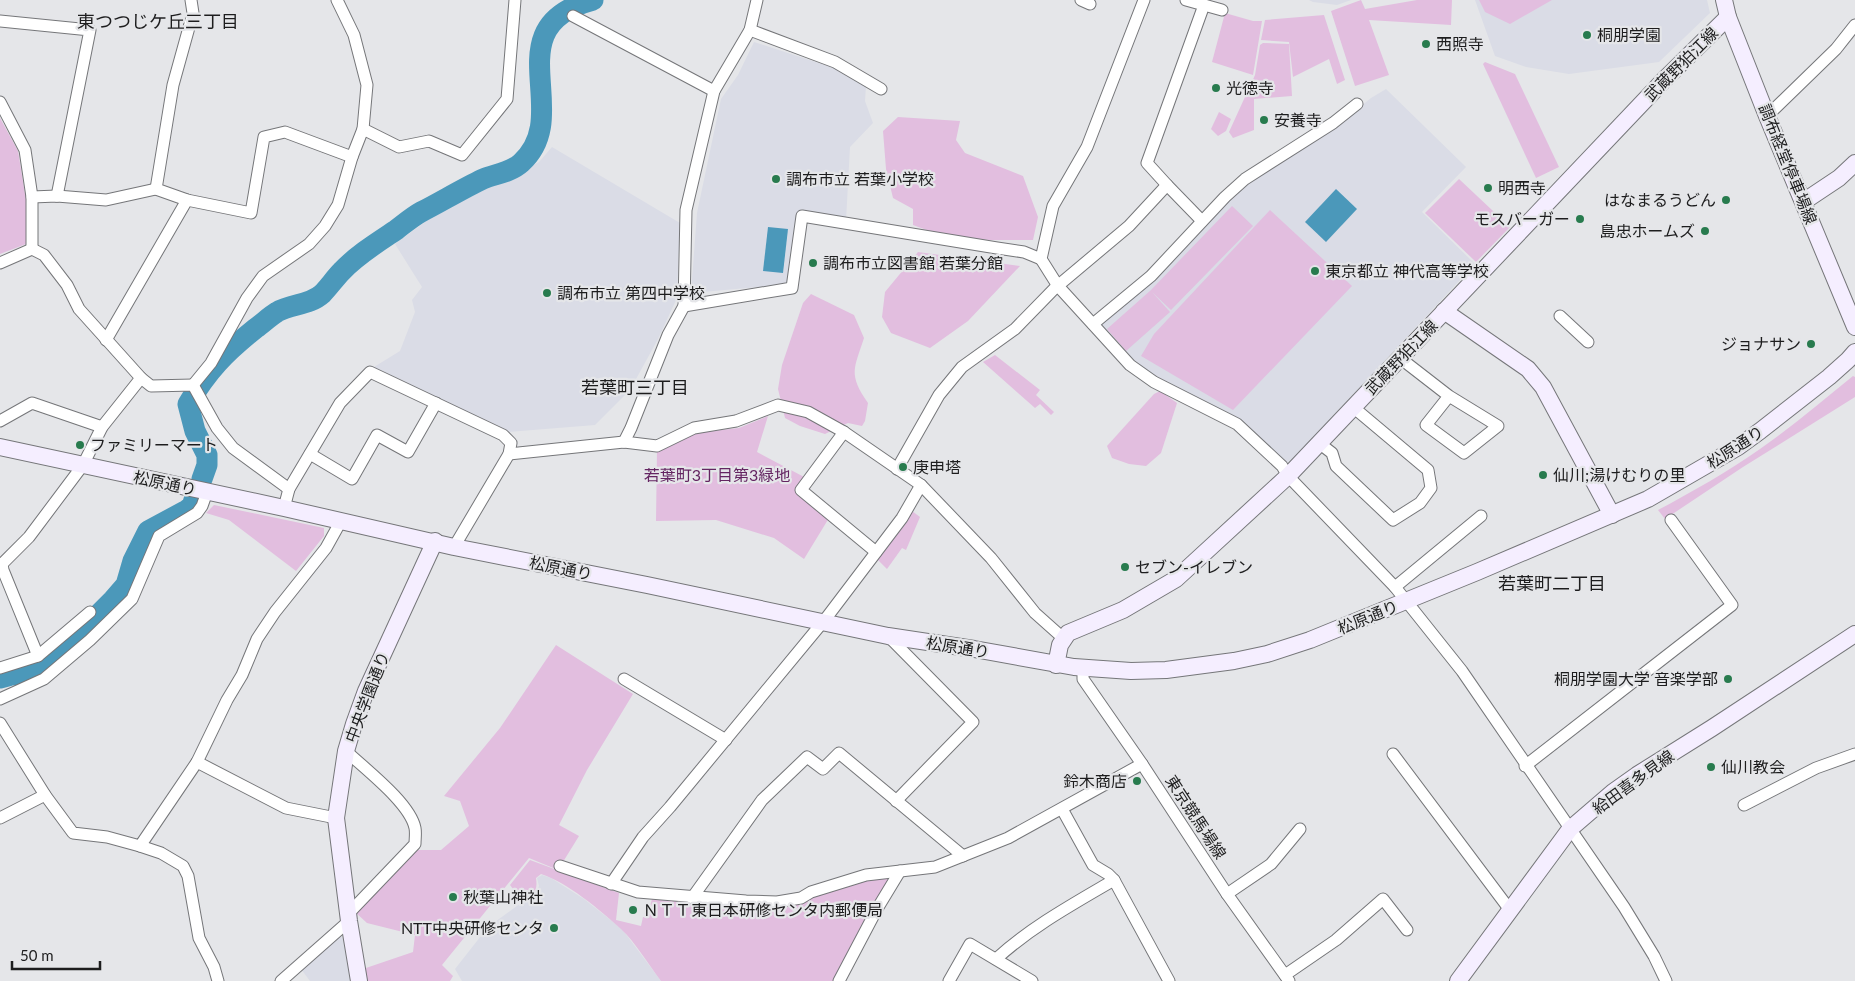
<svg xmlns="http://www.w3.org/2000/svg" width="1855" height="981" font-family="Lato,'Noto Sans JP',sans-serif">
<style>
.built{fill:#dadce6}
.green{fill:#e2bedf}
.water{fill:#4b98ba}
.lines{fill:none;stroke-linecap:round;stroke-linejoin:round}
.river{stroke:#4b98ba;stroke-width:21}
.street-casing{stroke:#757679;stroke-width:13}
.secondary-casing{stroke:#757679;stroke-width:18}
.street{stroke:#fff;stroke-width:11}
.secondary{stroke:#f5eeff;stroke-width:16}
.poi-dot{fill:#287b4e;stroke:#e5e6e9;stroke-width:2}
.labels{text-anchor:middle;stroke-width:4.5;stroke-linejoin:round;paint-order:stroke}
.poi-label{font-size:16px;fill:#1d1d1e;stroke:#e5e6e9;text-anchor:start}
.street-label{font-size:16px;fill:#1d1d1e;stroke:#e5e6e9}
.park-label{font-size:16px;fill:#642562;stroke:#e5e6e9}
.neighbourhood-label{font-size:18px;fill:#1d1d1e;stroke:#e5e6e9}
</style>
<rect width="100%" height="100%" fill="#e5e6e9"/>
<g class="built">
<path d="M1309 0H1351L1337 5 1313 2Z"/>
<path d="M1475 0H1707L1710 13 1659 62 1569 74 1526 67 1495 56Z"/>
<path d="M754 42 834 68 866 86 865 101 873 123 850 147 846 221 803 212 792 284 691 293 697 213 721 99 738 75Z"/>
<path d="M1386 89 1466 167 1422 212 1475 264 1291 461 1287 462 1144 370 1100 324 1245 182 1338 125 1371 98Z"/>
<path d="M552 147 680 223 677 298 658 339 630 390 595 425 508 432 374 367 400 351 415 312 412 300 422 287 395 244 433 216 539 162Z"/>
<path d="M542 875 551 878 584 899 622 929 661 981H462L455 969 488 927 536 892 539 886 537 878Z"/>
<path d="M340 936 345 939 352 981H310L301 969Z"/>
</g>
<g class="green">
<path d="M1361 0 1365 9 1417 0H1452L1451 25 1369 20 1389 75 1355 86 1331 11Z"/>
<path d="M1479 0H1552L1510 24 1485 12Z"/>
<path d="M1225 13 1253 21H1262L1253 75 1212 62Z"/>
<path d="M1324 15 1345 80 1337 84 1329 59 1293 77 1289 42 1261 40 1265 20Z"/>
<path d="M1263 43 1289 44 1292 96 1254 99V130L1233 138 1229 132 1255 75 1260 45Z"/>
<path d="M1485 62 1515 74 1559 167 1536 178 1483 64Z"/>
<path d="M1219 112 1231 119 1226 131 1218 136 1211 129Z"/>
<path d="M898 117 960 121 956 140 965 153 1023 176 1038 217 1033 240H990L943 236 913 225V209L893 198 886 169 883 131Z"/>
<path d="M0 118 18 151 26 200V244L0 254Z"/>
<path d="M1459 179 1510 227 1476 262 1425 213Z"/>
<path d="M1232 206 1253 226 1171 310 1152 292 1170 312 1126 351 1107 329 1151 290Z"/>
<path d="M1270 210 1352 286 1233 410 1141 356 1154 334Z"/>
<path d="M918 252 1020 266 968 321 930 348 891 333 882 317 885 292Z"/>
<path d="M811 294 854 315 864 338C854 369 848 374 868 403L865 421 862 426 848 423 825 434 800 426 785 418 778 389 782 365 803 303Z"/>
<path d="M995 355 1040 390 1036 395 1054 412 1051 415 1040 404 1035 408 983 362Z"/>
<path d="M1853 376 1855 377V397L1743 467 1665 519 1658 510C1692 492 1727 472 1760 449 1792 427 1822 401 1853 376Z"/>
<path d="M1160 391 1177 403 1161 453 1146 466 1129 464 1112 458 1107 446 1154 394Z"/>
<path d="M768 416 757 452 806 478 798 491 829 518 804 559 774 538 716 520 656 521 657 450 694 433 739 428Z"/>
<path d="M214 505 324 528V536L296 571 229 520 206 513Z"/>
<path d="M912 511 920 517 906 550 902 548 887 569 877 559 907 522Z"/>
<path d="M556 645 633 694 587 770 559 825 579 836 558 870 529 858 442 965 453 976 450 981H366L363 969 413 952 415 935 367 923 355 912 415 850H441L469 826 460 801 444 796 500 728Z"/>
<path d="M530 860 619 893 616 920 641 926 643 917H647L652 899 691 903H749L820 892 846 884 887 878 888 880 837 981H661C649 965 635 942 621 929 600 910 567 882 541 874L536 878C538 892 534 893 522 901L510 885Z"/>
</g>
<g class="water">
<path d="M1336 189 1357 209 1326 242 1305 222Z"/>
<path d="M768 227 788 229 783 273 763 271Z"/>
</g>
<g class="lines">
<g class="river">
<path d="M202 479 207 465V455L195 431 188 404C208 370 225 353 256 328 263 323 269 317 277 312 291 304 310 305 322 294 329 287 335 278 342 271 357 255 378 242 396 230 404 224 412 217 421 212 439 203 462 189 483 179 496 174 511 172 521 163 576 114 492 27 593 0"/>
<path d="M0 678 11 675 29 674 61 652 113 600 126 585 133 561 148 531 187 510 192 506 194 500"/>
</g>
<g class="street-casing">
<g id="street">
<path d="M1081 0 1090 4"/>
<path d="M1144 0 1087 147 1053 206 1041 259 1058 286 1130 365 1154 382 1237 424 1282 466 1288 476 1395 587 1462 671 1624 907 1654 956 1666 981"/>
<path d="M1186 0 1222 10"/>
<path d="M573 16 714 91"/>
<path d="M0 21 90 30 57 196"/>
<path d="M750 30 835 62 881 89"/>
<path d="M0 102 25 150 32 197V249"/>
<path d="M1767 116 1836 49 1855 25"/>
<path d="M363 129 399 147 429 141 462 155 507 99 515 0"/>
<path d="M1167 185 1147 163 1204 5"/>
<path d="M156 189 173 85 193 13 191 0"/>
<path d="M32 197 57 196 106 200 156 189 187 200 251 213 264 137 285 132 352 157"/>
<path d="M32 249 44 255 67 285 79 309 141 378 102 427 83 465 29 537 2 564 3 570 38 656"/>
<path d="M0 263 32 249"/>
<path d="M684 306 792 288 802 216 997 248 1024 252 1041 259"/>
<path d="M1560 316 1588 342"/>
<path d="M1093 324 1151 276 1225 197 1245 179 1333 123 1357 104"/>
<path d="M106 340 187 200"/>
<path d="M1400 358 1449 396 1498 426 1464 453 1426 425 1449 396"/>
<path d="M141 378 151 386 193 385 217 428 233 448 289 489"/>
<path d="M193 385 211 363 247 298 263 276 309 244 325 226 338 205 352 157 363 129 367 85 354 35 337 0"/>
<path d="M0 421 32 403 102 427"/>
<path d="M844 432 801 490 876 552"/>
<path d="M624 442 631 428 668 335 684 306 686 210 714 91 750 30 757 0"/>
<path d="M1319 443 1332 453 1336 466 1393 520 1420 503 1431 488 1428 470 1353 407"/>
<path d="M310 454 352 479 377 435 408 452 436 403"/>
<path d="M509 454 624 442 657 446 694 428 736 421 778 405 808 412 844 432 921 485 991 558 1035 613 1063 638"/>
<path d="M897 469 939 395 962 367 1015 329 1054 289 1129 226 1167 185 1202 221"/>
<path d="M284 508 289 489 340 403 370 372 503 435 511 443 509 454 454 547"/>
<path d="M1395 587 1481 516"/>
<path d="M888 636 973 722 896 801"/>
<path d="M0 668 38 656 90 612"/>
<path d="M1083 668V679L1142 764 1227 894 1289 981"/>
<path d="M624 679 726 740"/>
<path d="M0 699 44 679 90 640 132 599 159 536 197 513 202 506 207 492"/>
<path d="M0 723 45 795 73 833 107 837 140 846 197 762 227 700 242 675 257 639 275 612 326 548 341 521"/>
<path d="M346 751C365 769 410 803 415 828 416 833 415 839 415 844L348 914"/>
<path d="M1393 754 1510 910"/>
<path d="M197 762 286 808 336 818"/>
<path d="M1525 766 1732 605 1671 520"/>
<path d="M1744 805 1816 768 1855 754"/>
<path d="M1062 809 1093 865 1108 874 1114 880 1169 981"/>
<path d="M0 818 45 795"/>
<path d="M140 846 161 853 183 866 188 876 199 938 214 967 218 981"/>
<path d="M560 866 638 892 746 901 777 902 801 898 811 892 866 875 935 867 1008 838 1142 764"/>
<path d="M611 884 643 837 670 807 827 617 902 518 921 485"/>
<path d="M1227 894 1271 864 1300 829"/>
<path d="M692 898 762 800 807 757 823 769 839 753 963 856"/>
<path d="M996 959C1031 927 1073 904 1114 880"/>
<path d="M1285 975 1336 940 1383 899 1407 930"/>
<path d="M281 981 349 921"/>
<path d="M839 981 877 909 900 871"/>
<path d="M949 981 970 944 1032 981"/>
</g>
</g>
<g class="secondary-casing">
<g id="secondary">
<path d="M1724 0 1728 17 1767 116 1855 327"/>
<path d="M1803 202 1839 178 1855 163"/>
<path d="M1444 311 1528 369 1543 387 1612 515"/>
<path d="M0 447 284 508 454 547 647 585 888 636 974 649 1074 667 1131 671 1166 670 1234 661 1267 654 1310 640 1477 572 1648 499 1738 447 1760 431 1829 377 1848 360 1855 352"/>
<path d="M1056 665 1060 645 1068 633 1123 610 1176 579 1288 476 1664 80 1728 17"/>
<path d="M359 981 349 921 336 818 346 751 354 724 366 691 435 541"/>
<path d="M1458 981 1570 829 1613 792 1637 775 1712 728 1855 634"/>
</g>
</g>
<use href="#street" class="street"/>
<use href="#secondary" class="secondary"/>
</g>
<g class="poi-dot">
<circle cx="1587" cy="35" r="5"/>
<circle cx="1426" cy="44" r="5"/>
<circle cx="1216" cy="88" r="5"/>
<circle cx="1264" cy="120" r="5"/>
<circle cx="776" cy="179" r="5"/>
<circle cx="1488" cy="188" r="5"/>
<circle cx="1726" cy="200" r="5"/>
<circle cx="1580" cy="219" r="5"/>
<circle cx="1705" cy="231" r="5"/>
<circle cx="813" cy="263" r="5"/>
<circle cx="1315" cy="271" r="5"/>
<circle cx="547" cy="293" r="5"/>
<circle cx="1811" cy="344" r="5"/>
<circle cx="80" cy="445" r="5"/>
<circle cx="903" cy="467" r="5"/>
<circle cx="1543" cy="475" r="5"/>
<circle cx="1125" cy="567" r="5"/>
<circle cx="1728" cy="679" r="5"/>
<circle cx="1711" cy="767" r="5"/>
<circle cx="1137" cy="781" r="5"/>
<circle cx="453" cy="897" r="5"/>
<circle cx="633" cy="910" r="5"/>
<circle cx="554" cy="928" r="5"/>
</g>
<g class="labels">
<g class="poi-label">
<text x="1597" y="41">桐朋学園</text>
<text x="1436" y="50">西照寺</text>
<text x="1226" y="94">光徳寺</text>
<text x="1274" y="126">安養寺</text>
<text x="786" y="185">調布市立 若葉小学校</text>
<text x="1498" y="194">明西寺</text>
<text x="1716" y="206" text-anchor="end">はなまるうどん</text>
<text x="1570" y="225" text-anchor="end">モスバーガー</text>
<text x="1695" y="237" text-anchor="end">島忠ホームズ</text>
<text x="823" y="269">調布市立図書館 若葉分館</text>
<text x="1325" y="277">東京都立 神代高等学校</text>
<text x="557" y="299">調布市立 第四中学校</text>
<text x="1801" y="350" text-anchor="end">ジョナサン</text>
<text x="90" y="451">ファミリーマート</text>
<text x="913" y="473">庚申塔</text>
<text x="1553" y="481">仙川;湯けむりの里</text>
<text x="1135" y="573">セブン-イレブン</text>
<text x="1718" y="685" text-anchor="end">桐朋学園大学 音楽学部</text>
<text x="1721" y="773">仙川教会</text>
<text x="1127" y="787" text-anchor="end">鈴木商店</text>
<text x="463" y="903">秋葉山神社</text>
<text x="643" y="916">ＮＴＴ東日本研修センタ内郵便局</text>
<text x="544" y="934" text-anchor="end">NTT中央研修センタ</text>
</g>
<g class="street-label">
<text transform="translate(1681 64) rotate(-45)" y="6">武蔵野狛江線</text>
<text transform="translate(1788 164) rotate(68)" y="6">調布経堂停車場線</text>
<text transform="translate(1401 357) rotate(-46)" y="6">武蔵野狛江線</text>
<text transform="translate(1735 447) rotate(-33)" y="6">松原通り</text>
<text transform="translate(165 483) rotate(12)" y="6">松原通り</text>
<text transform="translate(561 568) rotate(11)" y="6">松原通り</text>
<text transform="translate(1368 617) rotate(-22)" y="6">松原通り</text>
<text transform="translate(958 647) rotate(9)" y="6">松原通り</text>
<text transform="translate(367 697) rotate(-69)" y="6">中央学園通り</text>
<text transform="translate(1633 782) rotate(-36)" y="6">給田喜多見線</text>
<text transform="translate(1196 817) rotate(57)" y="6">東京競馬場線</text>
</g>
<g class="park-label">
<text x="717" y="481">若葉町3丁目第3緑地</text>
</g>
<g class="neighbourhood-label">
<text x="158" y="28">東つつじケ丘三丁目</text>
<text x="635" y="394">若葉町三丁目</text>
<text x="1552" y="590">若葉町二丁目</text>
</g>
</g>
<path d="M12 961v8h88v-8" fill="none" stroke="#1d1d1e" stroke-width="2.5"/>
<text x="20" y="961" font-size="15" fill="#1d1d1e" stroke="#e5e6e9" stroke-width="4" paint-order="stroke">50 m</text>
</svg>
